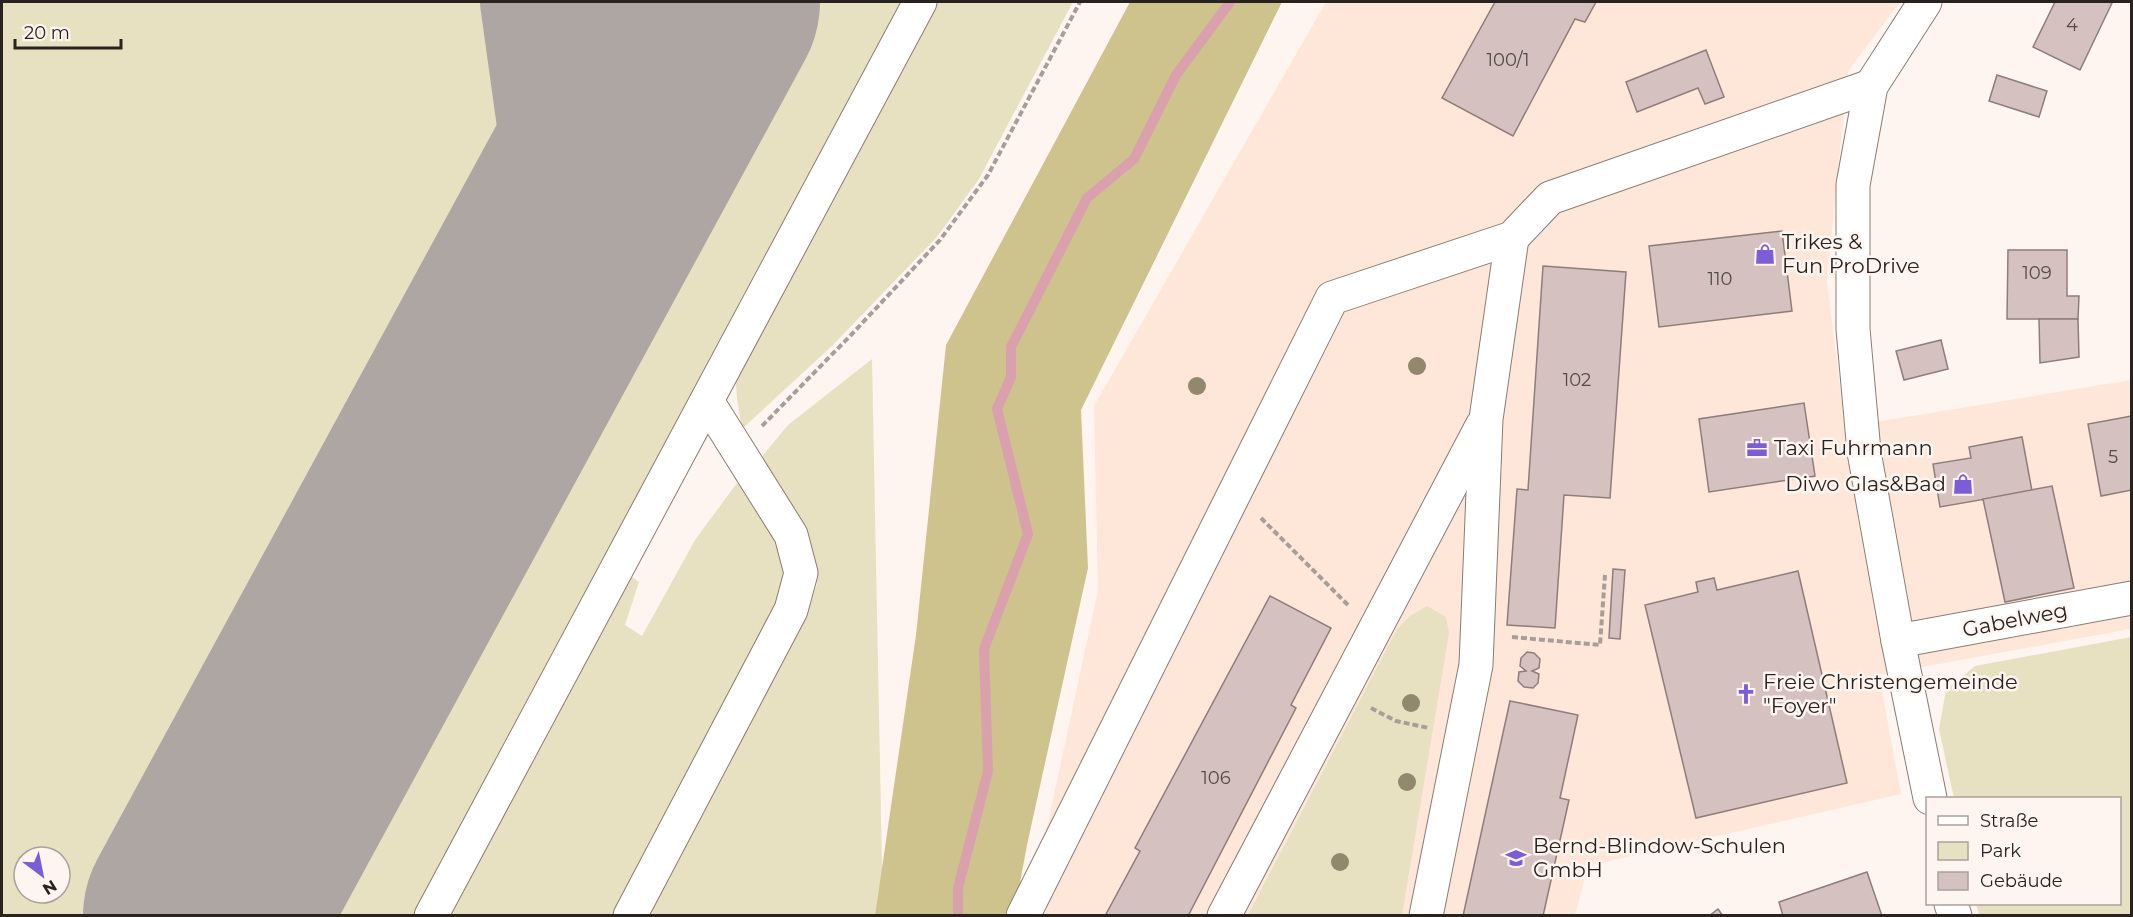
<svg xmlns="http://www.w3.org/2000/svg" width="2133" height="917" font-family="Montserrat,sans-serif">
<style>
.built{fill:#fee6d9}
.green{fill:#e8e1c1;fill-rule:evenodd}
.forest{fill:#cec28d}
.lines{fill:none;stroke-linecap:round;stroke-linejoin:round}
.stream{stroke:#daa0ae;stroke-width:10}
.taxiway{stroke:#aea6a2;stroke-width:96}
.runway{stroke:#aea6a2;stroke-width:240}
.building{fill:#d5c2c0;stroke:#8e7d7b;stroke-width:1.5}
.minor-casing{stroke:#8a7c74;stroke-width:35}
.path{stroke:#a79e9a;stroke-width:4;stroke-dasharray:6 3;stroke-linecap:butt}
.minor{stroke:#fff;stroke-width:33}
.tree{fill:#91886d}
.labels{text-anchor:middle;stroke-width:5;stroke-linejoin:round;paint-order:stroke}
.number-label{font-size:18px;fill:#544b48}
.poi-label{font-size:21px;fill:#292320;stroke:#fff5f0;text-anchor:start}
.street-label{font-size:21px;fill:#292320;stroke:#fff5f0}
</style>
<rect width="100%" height="100%" fill="#fff5f0"/>
<path class="built" d="M1326 2H1900L1848 71 1827 281 1845 427 2131 380V633L2130 629 1879 675 1901 794 1588 866 1575 915 1028 916 1098 590 1094 406Z"/>
<g class="green">
<path d="M2 2H906L418 915 2 916ZM24 857H60V893H24Z"/>
<path d="M933 2H1073L979 179 937 237 831 347 742 429 737 399 735 371Z"/>
<path d="M872 359 883 915 646 916 802 623 817 584 815 564 760 459 788 425Z"/>
<path d="M737 483 750 491 784 536 789 580 619 915 445 916 628 574 639 582 625 625 642 636 695 540Z"/>
<path d="M1427 606 1446 617 1449 633 1402 915H1248L1397 629 1410 616Z"/>
<path d="M2131 637V915H1979L1976 904H2120V798H1954L1939 729 1946 690 1975 666Z"/>
</g>
<path class="forest" d="M1130 2H1282L1081 410 1088 568 1027 845 1014 915 875 916 916 635 946 345Z"/>
<g class="lines">
<path class="stream" d="M958 916V888L988 771 984 649 1028 534 997 409 1011 377V347L1087 198 1134 159 1176 75 1230 2"/>
<path class="taxiway" d="M528 2 563 254"/>
<path class="runway" d="M203 916 700 2"/>
</g>
<g class="building">
<path d="M1495 2H1596L1585 22 1575 19 1513 136 1442 98Z"/>
<path d="M2055 2H2108L2112 3 2080 70 2033 47Z"/>
<path d="M1706 50 1724 97 1705 104 1698 88 1637 112 1626 82Z"/>
<path d="M1997 75 2047 91 2039 117 1989 101Z"/>
<path d="M1782 231 1792 311 1659 327 1649 246Z"/>
<path d="M2008 250H2067V296H2079L2078 319H2007Z"/>
<path d="M1543 266 1626 272 1610 498 1564 495 1555 628 1507 625 1517 489 1528 490Z"/>
<path d="M2039 319H2078L2079 357 2040 363Z"/>
<path d="M1941 340 1948 369 1904 380 1896 351Z"/>
<path d="M1804 403 1815 476 1709 492 1699 419Z"/>
<path d="M2132 416V490L2101 496 2088 424Z"/>
<path d="M2022 437 2032 491 1940 507 1933 464 1971 458 1969 447Z"/>
<path d="M2052 486 2074 588 2005 602 1983 499Z"/>
<path d="M1613 569 1625 570 1620 639 1609 638Z"/>
<path d="M1798 571 1847 783 1696 818 1645 605 1698 592 1696 582 1714 578 1717 590Z"/>
<path d="M1270 596 1331 628 1291 705 1296 708 1188 916H1105L1140 851 1135 848Z"/>
<path d="M1527 652 1534 653 1540 659 1539 668 1532 671 1539 674 1538 683 1533 688 1524 687 1518 681 1519 672 1526 671 1520 666 1521 658Z"/>
<path d="M1510 701 1578 715 1560 798 1569 800 1543 916H1463Z"/>
<path d="M1867 872 1882 916H1783L1779 902Z"/>
<path d="M1718 909 1723 916H1709Z"/>
</g>
<g class="lines">
<g class="minor-casing">
<g id="minor">
<path d="M1925 2 1871 86 1853 185V329L1864 452 1898 641 1930 798"/>
<path d="M1898 641 2132 598"/>
<path d="M1951 904 1955 916"/>
<path d="M431 916 920 2"/>
<path d="M630 916 791 610 801 573 791 535 707 401"/>
<path d="M1023 916 1332 298 1512 238 1550 198 1871 86"/>
<path d="M1224 916 1482 426"/>
<path d="M1426 916 1476 665 1486 419 1512 238"/>
</g>
</g>
<g class="path">
<path d="M762 426 851 335 940 240 988 175 1080 2"/>
<path d="M1261 518 1349 606"/>
<path d="M1512 637 1600 645 1605 575"/>
<path d="M1371 708 1396 721 1429 728"/>
</g>
<use href="#minor" class="minor"/>
</g>
<g class="tree">
<circle cx="1417" cy="366" r="9"/>
<circle cx="1197" cy="386" r="9"/>
<circle cx="1411" cy="703" r="9"/>
<circle cx="1407" cy="782" r="9"/>
<circle cx="1340" cy="862" r="9"/>
</g>
<defs>
<g id="shop-bare" transform="scale(1.62)"><path d="M-5-2.5h2.3a2.7 3.5 0 0 1 5.4 0H5L5.5 6h-11ZM-1.5-2.5h3a1.5 2.3 0 0 0-3 0Z" fill="#7d5cd7" stroke="#fff5f0" stroke-width="2.5" paint-order="stroke"/></g>
<g id="office-bare" transform="scale(1.62)"><path d="M-6-3h4V-5.5h4V-3h4V5H-6ZM-1-4.5V-3h2v-1.5ZM-6 0V1H6V0Z" fill="#7d5cd7" stroke="#fff5f0" stroke-width="2.5" paint-order="stroke"/></g>
<g id="church-bare" transform="scale(1.62)"><path d="M-1.2-6h2.4v3.5h3.3v2.4h-3.3V6h-2.4V-.1h-3.3v-2.4h3.3Z" fill="#7d5cd7" stroke="#fff5f0" stroke-width="2.5" paint-order="stroke"/></g>
<g id="university-bare" transform="scale(1.62)"><path d="M0-5L7-2L0 1L-7-2ZM-4 1L0 2.5L4 1V4Q0 6-4 4Z" fill="#7d5cd7" stroke="#fff5f0" stroke-width="2.5" paint-order="stroke"/></g>
</defs>
<g fill-rule="evenodd">
<use href="#shop-bare" x="1765" y="254"/>
<use href="#office-bare" x="1757" y="448"/>
<use href="#shop-bare" x="1963" y="484"/>
<use href="#church-bare" x="1746" y="694"/>
<use href="#university-bare" x="1516" y="858"/>
</g>
<g class="labels">
<g class="number-label">
<text x="2072" y="31">4</text>
<text x="1508" y="66">100/1</text>
<text x="2037" y="279">109</text>
<text x="1720" y="285">110</text>
<text x="1577" y="386">102</text>
<text x="2113" y="463">5</text>
<text x="1216" y="784">106</text>
</g>
<g class="poi-label">
<text x="1782" y="249">Trikes &amp;<tspan x="1782" dy="24">Fun ProDrive</tspan></text>
<text x="1774" y="455">Taxi Fuhrmann</text>
<text x="1946" y="491" text-anchor="end">Diwo Glas&amp;Bad</text>
<text x="1763" y="689">Freie Christengemeinde<tspan x="1763" dy="24">"Foyer"</tspan></text>
<text x="1533" y="853">Bernd-Blindow-Schulen<tspan x="1533" dy="24">GmbH</tspan></text>
</g>
<g class="street-label">
<text transform="translate(2015 620) rotate(-11)" y="7">Gabelweg</text>
</g>
</g>
<rect width="2133" height="917" fill="none" stroke="#292320" stroke-width="6"/>
<rect x="1926" y="797" width="195" height="108" fill="#fff5f0" stroke="#a9a19d" stroke-width="1.5"/>
<rect x="1938" y="816" width="30" height="9" fill="#ffffff" stroke="#a9a19d" stroke-width="1.5"/>
<text x="1980" y="827" font-size="18" fill="#292320">Straße</text>
<rect x="1938" y="842" width="30" height="18" fill="#e8e1c1" stroke="#a9a19d" stroke-width="1.5"/>
<text x="1980" y="857" font-size="18" fill="#292320">Park</text>
<rect x="1938" y="872" width="30" height="18" fill="#d5c2c0" stroke="#a9a19d" stroke-width="1.5"/>
<text x="1980" y="887" font-size="18" fill="#292320">Gebäude</text>
<g transform="translate(42 875) rotate(148)"><circle r="28" fill="#fff5f0" stroke="#a9a19d" stroke-width="1.5"/>
<path d="M0-4.5L10 22L0 15L-10 22Z" fill="#7d5cd7"/>
<text y="-9" font-size="16" font-weight="bold" text-anchor="middle" fill="#292320">N</text>
</g>
<path d="M15 39v9h106v-9" fill="none" stroke="#292320" stroke-width="3"/>
<text x="24" y="39" font-size="18" fill="#292320" stroke="#fff5f0" stroke-width="4.5" paint-order="stroke">20 m</text>
</svg>
